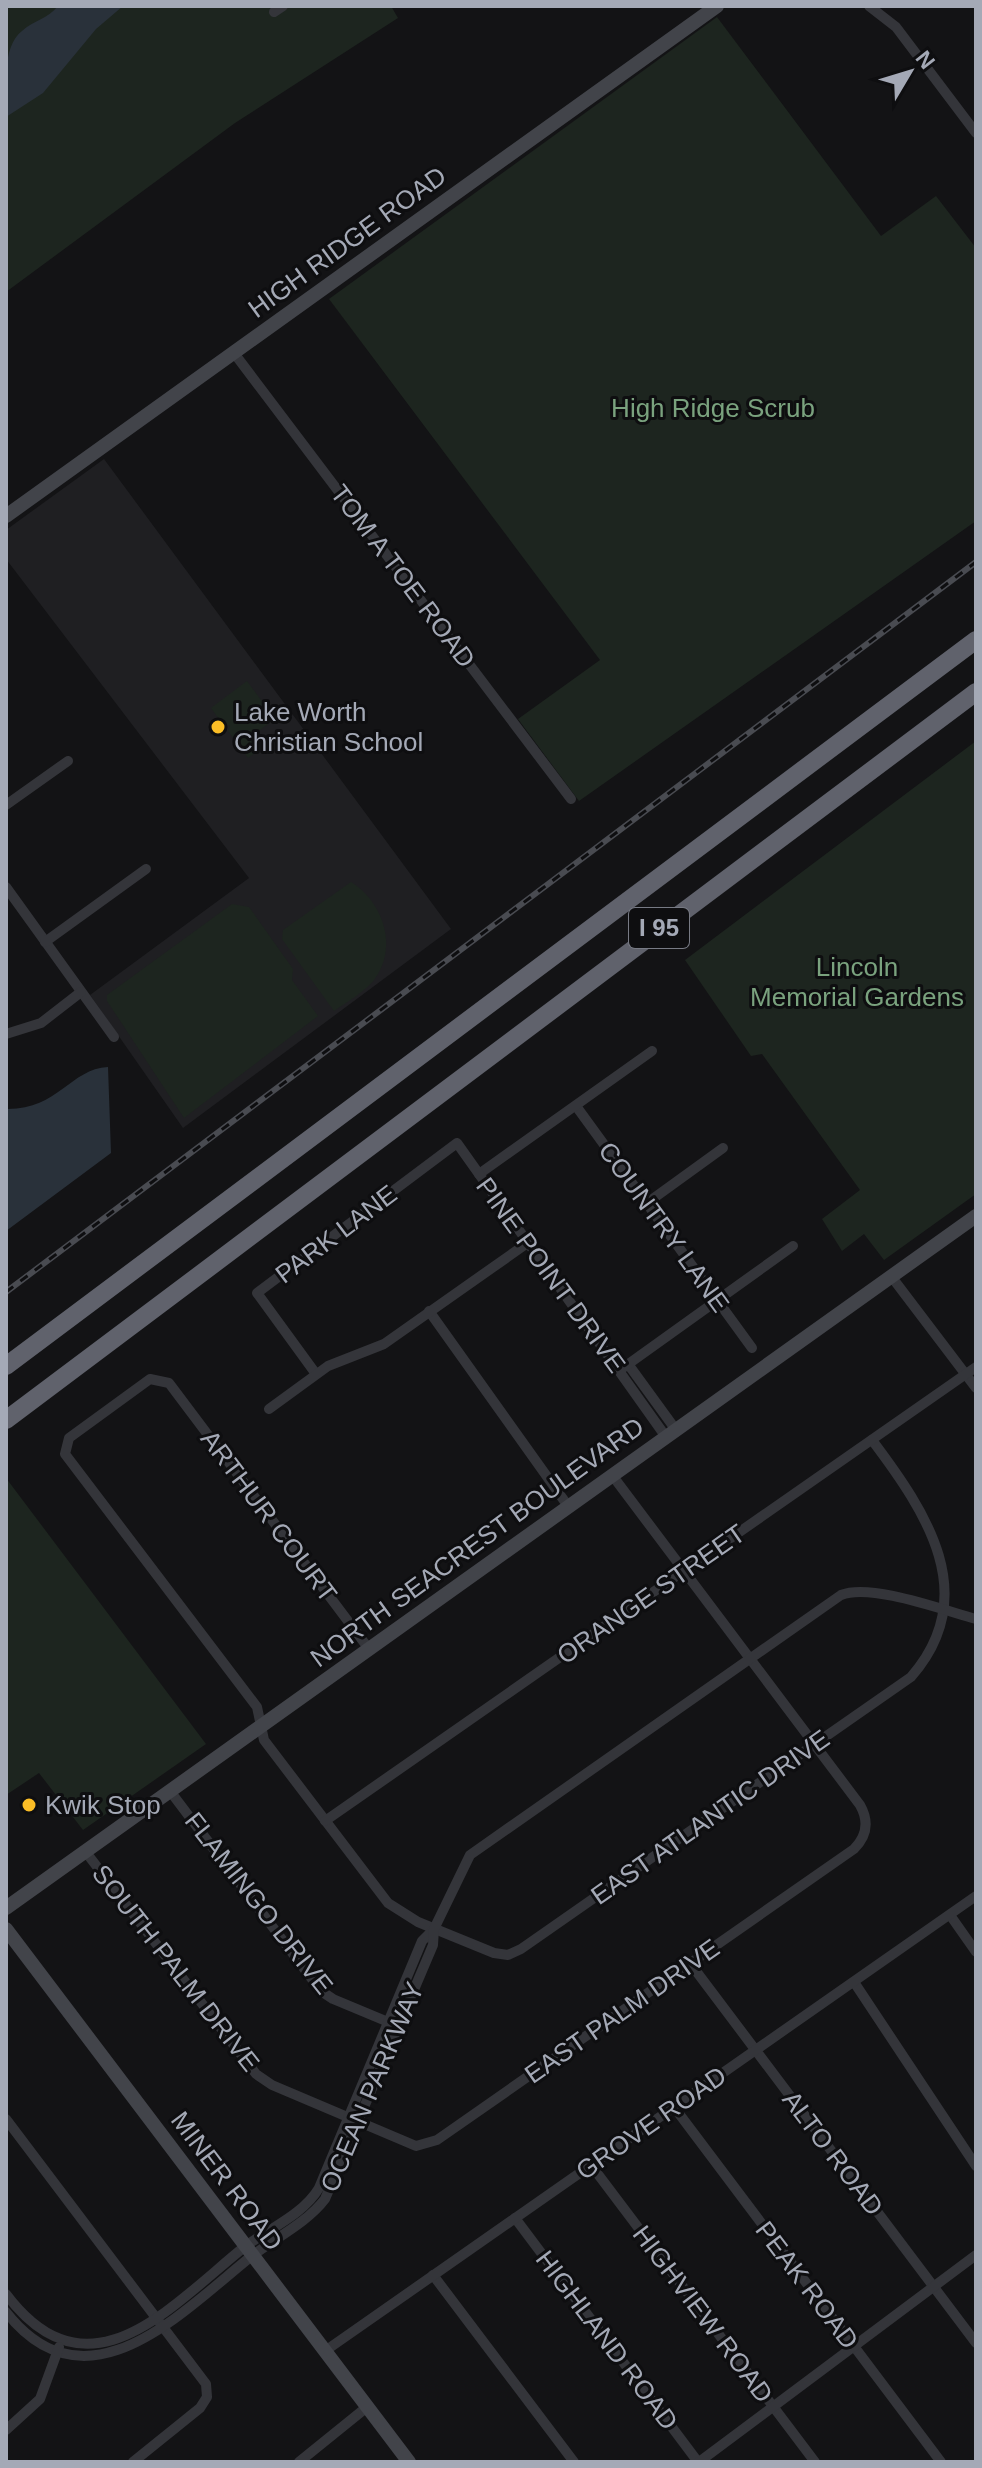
<svg xmlns="http://www.w3.org/2000/svg" width="982" height="2468" font-family="Arial,sans-serif">
<style>
.built{fill:#1f1f22}
.green{fill:#1d251f}
.water{fill:#29313a}
.lines{fill:none;stroke-linecap:round;stroke-linejoin:round}
.street{stroke:#34353a;stroke-width:10}
.secondary{stroke:#42444a;stroke-width:14}
.highway{stroke:#60626c;stroke-width:18}
.rail-casing{stroke:#494b51;stroke-width:6}
.rail{stroke:#0e0e10;stroke-width:3;stroke-dasharray:9;stroke-linecap:butt}
.poi-dot{fill:#fbbd26;stroke:#0e0e10;stroke-width:3}
.labels{text-anchor:middle;stroke-width:6;stroke-linejoin:round;paint-order:stroke}
.shield{fill:#0e0e10;stroke:#777a84;stroke-width:2}
.shield-label{font-size:24px;font-weight:bold;fill:#a4a9b6}
.street-label{font-size:26px;fill:#a4a9b6;stroke:#0e0e10}
.park-label{font-size:26px;fill:#7aa27e;stroke:#0e0e10}
.poi-label{font-size:26px;fill:#a4a9b6;stroke:#0e0e10;text-anchor:start}
</style>
<rect width="100%" height="100%" fill="#131315"/>
<path class="built" d="M104 459 451 929 183 1128 90 995 249 878 6 559V530Z"/>
<g class="green">
<path d="M6 6H391L398 18 235 123 6 292Z"/>
<path d="M717 17 881 236 936 196 976 248V521L579 801 518 719 600 660 329 299Z"/>
<path d="M247 681 275 719 253 735 262 748 248 758 228 731 230 726 221 722 211 708Z"/>
<path d="M976 741V1194L884 1260 864 1234 842 1251 822 1219 860 1190 762 1054 751 1056 685 960Z"/>
<path d="M351 882C383 902 399 947 374 980 364 992 347 1002 334 1011L282 939 283 930Z"/>
<path d="M232 904 249 907 293 969 292 980 318 1016 184 1118 107 1001V995Z"/>
<path d="M6 1478 206 1744 83 1830 39 1773 6 1795Z"/>
</g>
<g class="water">
<path d="M58 6H123L96 29 43 93 6 117C6 92 1 47 22 31 34 20 48 19 58 6Z"/>
<path d="M108 1067 111 1153 6 1231V1109C58 1110 70 1069 108 1067Z"/>
</g>
<g class="lines">
<g class="street">
<path d="M869 6 896 27 976 133"/>
<path d="M274 12 283 6"/>
<path d="M234 353 571 799"/>
<path d="M6 805 68 761"/>
<path d="M6 887 114 1037"/>
<path d="M45 942 146 869"/>
<path d="M6 1034 41 1023 81 992"/>
<path d="M576 1106 752 1348"/>
<path d="M479 1174 652 1051"/>
<path d="M647 1203 723 1148"/>
<path d="M891 1276 976 1388"/>
<path d="M429 1311 568 1506"/>
<path d="M628 1364 676 1430"/>
<path d="M620 1370 793 1246"/>
<path d="M316 1374 257 1293 457 1143 666 1437"/>
<path d="M269 1409 328 1366 384 1344 526 1244"/>
<path d="M369 1649 169 1383 150 1379 69 1438 65 1454 257 1707 264 1740 388 1903 418 1922 494 1953 508 1955 521 1949 911 1677C982 1596 927 1513 872 1440"/>
<path d="M170 1791 321 1991 333 1999 393 2024"/>
<path d="M325 1821 976 1367"/>
<path d="M85 1851 256 2074 272 2085 416 2146 437 2140 854 1849C867 1836 869 1821 860 1805L612 1475"/>
<path d="M950 1915 976 1952"/>
<path d="M690 1963 976 2343"/>
<path d="M854 1982 976 2166"/>
<path d="M674 2107 941 2462"/>
<path d="M6 2119 206 2384 207 2397 200 2408 133 2462"/>
<path d="M591 2165 815 2462"/>
<path d="M515 2218 698 2462"/>
<path d="M433 2275 574 2462"/>
<path d="M6 2294C88 2403 169 2308 243 2248 268 2229 303 2215 319 2188L422 1941 434 1929"/>
<path d="M6 2312C86 2414 180 2314 248 2259 273 2239 306 2224 325 2199L433 1945 434 1929 470 1855 841 1595C871 1583 943 1610 976 1619"/>
<path d="M325 2351 976 1896"/>
<path d="M6 2430 40 2399 59 2347"/>
<path d="M299 2462 367 2407"/>
<path d="M699 2462 976 2255"/>
</g>
<g class="secondary">
<path d="M6 516 717 6"/>
<path d="M6 1908 976 1216"/>
<path d="M6 1929 409 2462"/>
</g>
<g class="highway">
<path d="M6 1366 976 640"/>
<path d="M6 1420 976 692"/>
</g>
<g class="rail-casing">
<path id="rail" d="M6 1292 976 562"/>
</g>
<use href="#rail" class="rail"/>
</g>
<g class="poi-dot">
<circle cx="218" cy="727" r="8"/>
<circle cx="29" cy="1805" r="8"/>
</g>
<g class="labels">
<rect class="shield" x="629" y="908" width="60" height="40" rx="6"/>
<g class="shield-label">
<text x="659" y="936">I 95</text>
</g>
<g class="street-label">
<text transform="translate(347 242) rotate(-36)" y="9">HIGH RIDGE ROAD</text>
<text transform="translate(403 576) rotate(53)" y="9">TOM A TOE ROAD</text>
<text transform="translate(664 1227) rotate(54)" y="9">COUNTRY LANE</text>
<text transform="translate(336 1234) rotate(-37)" y="9">PARK LANE</text>
<text transform="translate(551 1275) rotate(54)" y="9">PINE POINT DRIVE</text>
<text transform="translate(269 1516) rotate(53)" y="9">ARTHUR COURT</text>
<text transform="translate(477 1542) rotate(-36)" y="9">NORTH SEACREST BOULEVARD</text>
<text transform="translate(651 1594) rotate(-35)" y="9">ORANGE STREET</text>
<text transform="translate(710 1817) rotate(-35)" y="9">EAST ATLANTIC DRIVE</text>
<text transform="translate(259 1903) rotate(52)" y="9">FLAMINGO DRIVE</text>
<text transform="translate(176 1968) rotate(52)" y="9">SOUTH PALM DRIVE</text>
<text transform="translate(622 2011) rotate(-35)" y="9">EAST PALM DRIVE</text>
<text transform="translate(372 2087) rotate(-67)" y="9">OCEAN PARKWAY</text>
<text transform="translate(651 2123) rotate(-35)" y="9">GROVE ROAD</text>
<text transform="translate(833 2153) rotate(53)" y="9">ALTO ROAD</text>
<text transform="translate(227 2181) rotate(53)" y="9">MINER ROAD</text>
<text transform="translate(807 2285) rotate(53)" y="9">PEAK ROAD</text>
<text transform="translate(703 2314) rotate(53)" y="9">HIGHVIEW ROAD</text>
<text transform="translate(607 2340) rotate(53)" y="9">HIGHLAND ROAD</text>
</g>
<g class="park-label">
<text x="713" y="417">High Ridge Scrub</text>
<text x="857" y="976">Lincoln<tspan x="857" dy="30">Memorial Gardens</tspan></text>
</g>
<g class="poi-label">
<text x="234" y="721">Lake Worth<tspan x="234" dy="30">Christian School</tspan></text>
<text x="45" y="1814">Kwik Stop</text>
</g>
</g>
<rect width="982" height="2468" fill="none" stroke="#a4a9b6" stroke-width="16"/>
<g transform="translate(910 72) rotate(52)" stroke="#0e0e10" stroke-width="6" paint-order="stroke">
<path d="M0-6L14 30L0 20L-14 30Z" fill="#a4a9b6"/>
<text y="-12" font-size="22" font-weight="bold" text-anchor="middle" fill="#a4a9b6">N</text>
</g>
</svg>
